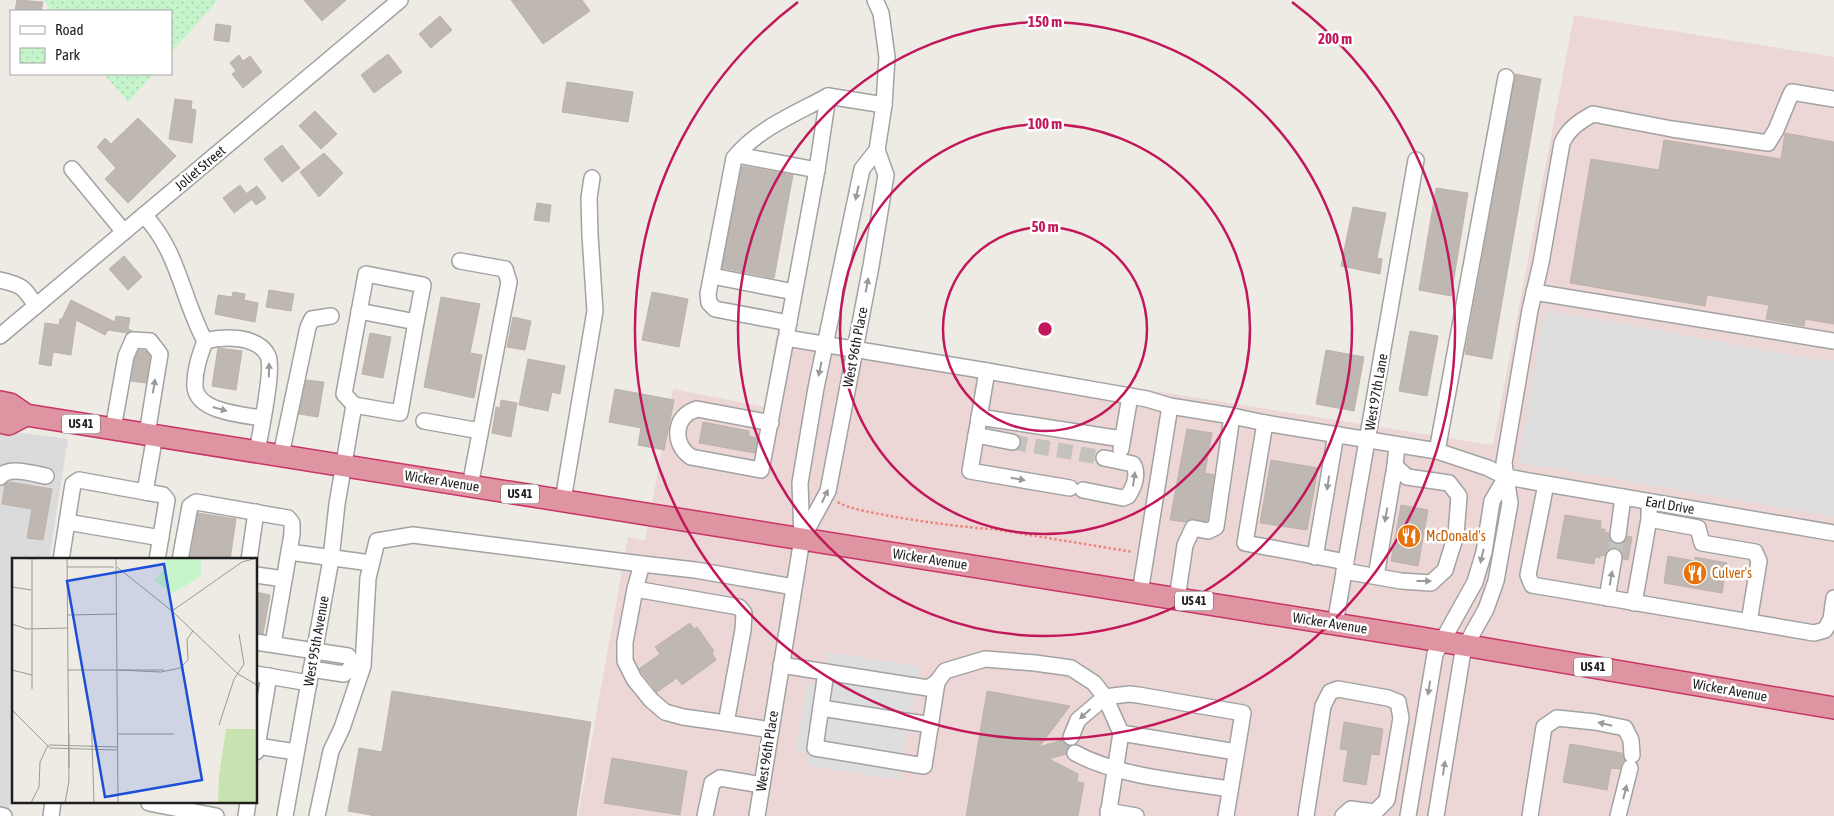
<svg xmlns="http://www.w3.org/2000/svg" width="1834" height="816" font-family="'Asap Condensed',sans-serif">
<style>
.residential{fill:#dcdbdb}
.commercial{fill:#edd7d6}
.park{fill:url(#park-dots)}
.parking{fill:#dedede}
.building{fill:#beb7b2;stroke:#beb2a9}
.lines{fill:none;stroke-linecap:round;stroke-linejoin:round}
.minor-tunnel{stroke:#c4c2bd;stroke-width:15;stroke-dasharray:15 8;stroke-linecap:butt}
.minor-casing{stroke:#a2a2a2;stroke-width:18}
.highway-casing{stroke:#c93567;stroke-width:24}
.path{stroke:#ec8478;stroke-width:2.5;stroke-dasharray:2.5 2.5;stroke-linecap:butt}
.minor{stroke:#fff;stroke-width:15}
.highway{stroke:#de94a1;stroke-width:21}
.oneway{fill:#9a9a9a}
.ring{fill:none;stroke:#c2185b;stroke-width:2.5}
.labels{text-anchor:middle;stroke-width:5;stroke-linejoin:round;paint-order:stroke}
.shield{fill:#fff;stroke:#626262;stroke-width:1}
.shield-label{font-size:12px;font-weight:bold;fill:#1e1e1e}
.street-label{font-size:14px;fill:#1e1e1e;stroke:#fff}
.food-label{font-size:14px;fill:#c56008;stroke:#fff;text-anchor:start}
.inset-road{fill:none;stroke:#9b9995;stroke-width:1}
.view{fill:#1d4ed8;fill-opacity:0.15;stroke:#1d4ed8;stroke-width:2.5}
.inset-edge{fill:none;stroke:#1e1e1e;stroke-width:2.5}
.centre{fill:#c2185b;stroke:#fff;stroke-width:2.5}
.ring-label{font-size:15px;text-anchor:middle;font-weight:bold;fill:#c2185b;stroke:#fff;stroke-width:5;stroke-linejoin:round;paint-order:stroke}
</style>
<defs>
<pattern id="park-dots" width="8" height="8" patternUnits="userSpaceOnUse" patternTransform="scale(1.25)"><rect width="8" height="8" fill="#c6f4ca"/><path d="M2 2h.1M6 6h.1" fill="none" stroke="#aad1ad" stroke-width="1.8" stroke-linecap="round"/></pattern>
</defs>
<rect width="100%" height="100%" fill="#eeebe5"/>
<path class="residential" d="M0 430 68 439 49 560H14V777L8 816H0Z"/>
<path class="commercial" d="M1574 15 1834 57V816H578L628 537 645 541 673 389 765 407 777 331 1493 445Z"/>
<g class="park">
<path d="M43 0H218L171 53V11H52Z"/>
<path d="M104 74H153L128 102Z"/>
</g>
<g class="parking">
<path d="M1544 310 1669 332 1747 347 1824 361 1834 360V517L1518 462Z"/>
<path d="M828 652 920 667 899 780 806 765 808 753 796 751 807 683 817 685 820 683 824 663 826 662Z"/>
</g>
<g class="building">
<path d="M17 0 43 2 41 11H15Z"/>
<path d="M304 0H346L322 21Z"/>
<path d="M511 0H582L590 11 543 44Z"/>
<path d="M440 16 452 30 431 48 419 34Z"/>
<path d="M216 24 231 26 229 42 214 40Z"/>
<path d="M388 54 402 72 374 93 361 75Z"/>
<path d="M239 55 243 61 250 56 262 72 243 88 232 74 236 71 230 63Z"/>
<path d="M1515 74 1541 79 1492 359 1465 354Z"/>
<path d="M567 82 633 92 628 122 562 112Z"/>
<path d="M175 99 192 101 191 109 196 110 192 143 169 139Z"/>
<path d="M315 111 337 134 321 149 299 126Z"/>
<path d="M138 118 176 156 128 203 105 179 116 168 97 147 105 138 111 144Z"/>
<path d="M1785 133 1834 142V324L1805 319 1804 326 1766 319 1769 305 1707 295 1705 306 1570 283 1591 159 1659 170 1664 140 1781 159Z"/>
<path d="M282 145 300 168 282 182 264 159Z"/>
<path d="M324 153 343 173 319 197 300 172Z"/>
<path d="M742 166 793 175 774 278 722 268Z"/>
<path d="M240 185 251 200 234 213 223 198Z"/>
<path d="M257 186 266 198 256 205 247 193Z"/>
<path d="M1436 188 1468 193 1451 296 1419 290Z"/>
<path d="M537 203 551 205 549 222 534 220Z"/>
<path d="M1353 207 1386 213 1377 258 1382 259 1380 274 1341 266Z"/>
<path d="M124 256 142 277 128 290 109 269Z"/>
<path d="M269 290 294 294 291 311 266 307Z"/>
<path d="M233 292 245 294 244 300 258 303 255 322 215 314 218 295 232 297Z"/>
<path d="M652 292 688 299 679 347 642 340Z"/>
<path d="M441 297 480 304 470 353 482 355 474 398 424 387Z"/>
<path d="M71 300 115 322 116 316 130 318 128 329 132 331 127 333 108 330 105 335 76 320 71 355 53 352 51 366 39 364 45 323 59 325 60 319H62Z"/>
<path d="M513 317 531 321 525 350 507 347Z"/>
<path d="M1410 331 1438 336 1427 396 1399 391Z"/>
<path d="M370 333 391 337 383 378 362 374Z"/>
<path d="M218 348 242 351 236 390 212 386Z"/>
<path d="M139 350 146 351 150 356 146 383 131 381 135 359Z"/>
<path d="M1326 350 1364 357 1354 411 1316 404Z"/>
<path d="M528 359 565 366 560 394 552 392 548 411 519 405Z"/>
<path d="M306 380 324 382 318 417 299 414Z"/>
<path d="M615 389 674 400 664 450 638 445 641 428 609 422Z"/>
<path d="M501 400 517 403 511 437 492 433 496 407 500 408Z"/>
<path d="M703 422 749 431V436L758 438 755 453 699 443Z"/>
<path d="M1187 429 1212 433 1205 473 1214 475 1207 521 1191 519 1186 522 1170 520Z"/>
<path d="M1271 460 1318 468 1307 530 1260 523Z"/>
<path d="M9 482 52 489 43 540 27 538 32 509 2 504 5 484Z"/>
<path d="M1401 505 1428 510 1418 566 1391 561Z"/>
<path d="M198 513 236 519 230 560H190Z"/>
<path d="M1565 515 1601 521 1600 529H1605V532L1609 533 1610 539 1616 544 1622 543 1627 536 1632 537 1628 560 1623 559 1620 550 1615 548 1607 551 1605 556 1600 555V558L1595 557 1594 564 1557 558Z"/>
<path d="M1668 556 1695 561V557L1727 563 1722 593 1664 583Z"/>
<path d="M256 592 270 595 263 634 256 633Z"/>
<path d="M690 623 694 629 697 627 714 651 712 653 716 660 682 685 677 678 657 692 639 669 660 654 655 647Z"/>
<path d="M392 691 591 722 576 816H371V815L348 811 359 748 382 752Z"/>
<path d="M987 691 1070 706 1039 747 1062 740 1069 746 1066 754 1049 759 1078 774 1077 782 1084 783 1078 816H966Z"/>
<path d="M1344 722 1383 729 1379 755 1371 754 1366 785 1343 781 1348 750 1340 749Z"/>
<path d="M1570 744 1622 753 1625 761 1620 769 1611 768 1607 790 1563 782Z"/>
<path d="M612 758 687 771 680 815 604 803Z"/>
</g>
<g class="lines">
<g class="minor-tunnel">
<path d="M1012 442 1104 458"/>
<path d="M1614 557 1618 535"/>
</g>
<g class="minor-casing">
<g id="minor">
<path d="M737 155 817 170"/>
<path d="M72 169 124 232"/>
<path d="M144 215C179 252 182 299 205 341 200 355 194 371 195 387 197 412 244 415 262 418"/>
<path d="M460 261 505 269 509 282 470 486"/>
<path d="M712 276 794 292"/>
<path d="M0 280C22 285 24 287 36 306"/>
<path d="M1534 292 1834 341"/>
<path d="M789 323 715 309 709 303 708 294 734 158C757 129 795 114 828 96"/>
<path d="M787 332 817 170 828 96 884 105"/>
<path d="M0 336 400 0"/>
<path d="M205 341C223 336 258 335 268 356 274 369 260 434 257 452"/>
<path d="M987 371 970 471 1070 488"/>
<path d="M354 405 344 394 366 274 423 285 416 322"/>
<path d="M1170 406 1232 416 1216 527 1208 531 1193 528 1185 545 1177 599"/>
<path d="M1232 416 1265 423"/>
<path d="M979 417 1122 439"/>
<path d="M424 421 480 431"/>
<path d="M771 423 697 409C673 416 672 444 691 457L761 470 786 338 987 371 1147 399 1170 406 1140 593"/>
<path d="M113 429 126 356 133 340 150 341 160 354 147 434"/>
<path d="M155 435 145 492 163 495 167 500 157 560"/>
<path d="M976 435 1012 442"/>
<path d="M1121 449 1130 396"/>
<path d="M1437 451 1506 77"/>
<path d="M281 455 308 327 312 319 331 316"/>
<path d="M0 477C9 465 33 474 46 476"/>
<path d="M1546 484 1528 575 1532 585 1814 633 1825 630 1831 619 1834 598"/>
<path d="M1083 490 1123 498 1128 496C1134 487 1139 474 1133 464L1104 458"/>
<path d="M563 500 595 311 590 235 589 198 592 178"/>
<path d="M1649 519 1698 528 1702 543 1755 552 1759 561 1749 622"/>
<path d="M67 522 161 538"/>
<path d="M1618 535 1623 497"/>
<path d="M803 537 828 491 871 266 886 175 877 150"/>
<path d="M289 552 371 563"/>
<path d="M1315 557 1336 434"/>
<path d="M61 560 73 484 79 480 145 492"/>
<path d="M180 560 190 506 196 502 288 518 292 523V534L273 644"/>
<path d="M249 560 256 512"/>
<path d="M1346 562 1245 543 1265 423 1437 451 1488 468 1506 477 1834 533"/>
<path d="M1344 571 1401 581 1431 583 1445 570 1456 535 1459 496 1449 483 1407 477 1395 466"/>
<path d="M256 575 284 579"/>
<path d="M1376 576 1395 466 1397 445"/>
<path d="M635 589 625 642V661L634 679 651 700 665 712 683 717 726 723"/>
<path d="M1607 598 1614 557"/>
<path d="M1634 603 1649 519V510"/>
<path d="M1335 624 1416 160"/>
<path d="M256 642 348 656 354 665 344 674 311 669"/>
<path d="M781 665 928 688 937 682 945 671 985 659 1035 663 1071 668 1094 683 1105 697 1129 694 1138 695 1243 713 1226 816"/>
<path d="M826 672 815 748 924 766 937 682"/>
<path d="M256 674 309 683"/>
<path d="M821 708 931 725"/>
<path d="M771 730 726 723 743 630 744 613 739 607 635 589 642 564 695 570 794 587"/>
<path d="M1121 733 1236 752"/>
<path d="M1071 737 1078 720 1105 697 1121 733 1108 816"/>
<path d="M257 746 296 752"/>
<path d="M256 752 269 676"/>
<path d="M1075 753C1119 777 1181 781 1230 789"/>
<path d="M149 803 216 816"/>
<path d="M1108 811 1136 816"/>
<path d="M0 815 4 816"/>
<path d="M51 816 53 802"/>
<path d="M246 816 248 802"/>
<path d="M285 816 331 559 337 504 354 405 400 413 416 322 359 311"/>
<path d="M317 816 331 751 342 728 363 666 368 578 377 541 413 535 642 564"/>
<path d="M705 816 712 783 720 778 762 785"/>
<path d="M757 816 802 539 800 483 816 388 862 169 877 150 884 105 887 57 881 13 875 0"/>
<path d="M1306 816 1323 706 1330 692 1338 689 1388 698 1398 702 1401 718 1387 800 1375 812 1351 809 1343 816"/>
<path d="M1408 816 1435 654 1475 582 1484 552 1492 501 1506 477"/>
<path d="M1436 816 1462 657 1466 645 1486 609 1496 581 1510 503 1504 463 1530 310 1541 263 1562 143C1568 129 1580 121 1593 114L1672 129 1768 143 1776 130 1790 96 1792 92 1834 99"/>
<path d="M1530 816 1544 727 1557 718 1595 722 1625 728 1631 740 1632 755"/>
<path d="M1618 816 1630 768"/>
</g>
</g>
<g class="highway-casing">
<g id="highway">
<path d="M0 402 10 404 26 415 1416 637 1834 708"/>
<path d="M0 422 9 424 26 415"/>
</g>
</g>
<path class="path" d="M838 502C850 513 971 529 993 529L1133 552"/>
<use href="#minor" class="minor"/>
<use href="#highway" class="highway"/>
</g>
<defs><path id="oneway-solid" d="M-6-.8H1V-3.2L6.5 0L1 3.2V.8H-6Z" transform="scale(1.25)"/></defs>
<g class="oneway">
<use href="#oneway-solid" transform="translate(857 193) rotate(102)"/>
<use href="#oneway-solid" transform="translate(867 285) rotate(-79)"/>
<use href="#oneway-solid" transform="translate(820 369) rotate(102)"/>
<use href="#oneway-solid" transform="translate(269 370) rotate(-89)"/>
<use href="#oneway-solid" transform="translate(154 386) rotate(-81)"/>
<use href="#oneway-solid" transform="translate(220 409) rotate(16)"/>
<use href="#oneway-solid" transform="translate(1018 479) rotate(10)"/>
<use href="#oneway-solid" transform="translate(1134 479) rotate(-82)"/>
<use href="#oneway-solid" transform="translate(1328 483) rotate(99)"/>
<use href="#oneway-solid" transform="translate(825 496) rotate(-65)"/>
<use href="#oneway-solid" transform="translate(1386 515) rotate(100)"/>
<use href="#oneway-solid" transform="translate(1482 556) rotate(103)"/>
<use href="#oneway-solid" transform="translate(1611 578) rotate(-80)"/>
<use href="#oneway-solid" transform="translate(1424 581)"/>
<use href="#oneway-solid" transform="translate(1429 688) rotate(99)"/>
<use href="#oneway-solid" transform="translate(1085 714) rotate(138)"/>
<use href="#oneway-solid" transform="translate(1605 724) rotate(-167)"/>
<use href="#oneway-solid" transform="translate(1444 768) rotate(-81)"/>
<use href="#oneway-solid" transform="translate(1625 792) rotate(-76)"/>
</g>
<g class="ring">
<circle cx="1045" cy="329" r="102"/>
<circle cx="1045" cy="329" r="205"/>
<circle cx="1045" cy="329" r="307"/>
<path d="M1292 2A410 410 0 1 1 798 2"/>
</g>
<defs>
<g id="restaurant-disc" transform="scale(1.25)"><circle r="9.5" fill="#e8710a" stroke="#fff"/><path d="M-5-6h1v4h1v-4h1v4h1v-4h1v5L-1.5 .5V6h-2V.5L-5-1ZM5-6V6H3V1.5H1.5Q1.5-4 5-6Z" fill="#fff"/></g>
</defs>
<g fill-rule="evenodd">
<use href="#restaurant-disc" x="1409" y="536"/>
<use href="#restaurant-disc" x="1695" y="573"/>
</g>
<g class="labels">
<g class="shield">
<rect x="62" y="414.5" width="38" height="19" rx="4"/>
<rect x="501" y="484.5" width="38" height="19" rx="4"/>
<rect x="1175" y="591.5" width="38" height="19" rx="4"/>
<rect x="1574" y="657.5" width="38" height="19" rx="4"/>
</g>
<g class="shield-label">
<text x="81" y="428">US 41</text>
<text x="520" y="498">US 41</text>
<text x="1194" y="605">US 41</text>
<text x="1593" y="671">US 41</text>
</g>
<g class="street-label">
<text transform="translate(200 168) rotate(-40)" y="5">Joliet Street</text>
<text transform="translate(855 347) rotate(-79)" y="5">West 96th Place</text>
<text transform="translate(1376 392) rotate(-80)" y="5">West 97th Lane</text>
<text transform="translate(442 481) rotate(9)" y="5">Wicker Avenue</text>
<text transform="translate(1670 505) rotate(10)" y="5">Earl Drive</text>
<text transform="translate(930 559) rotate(9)" y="5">Wicker Avenue</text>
<text transform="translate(1330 623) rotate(9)" y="5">Wicker Avenue</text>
<text transform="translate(316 641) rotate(-80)" y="5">West 95th Avenue</text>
<text transform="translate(1730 690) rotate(10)" y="5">Wicker Avenue</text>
<text transform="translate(767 751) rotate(-81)" y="5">West 96th Place</text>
</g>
<g class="food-label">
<text x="1426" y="541">McDonald's</text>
<text x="1712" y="578">Culver's</text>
</g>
</g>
<g transform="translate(12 558)">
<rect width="245" height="245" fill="#eeebe5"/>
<path d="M214 171H245V245H206L207 218Z" fill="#c9e3b0"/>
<path d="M155 0H189V18L161 35 142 23 153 10Z" fill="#c6f4ca"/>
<path class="inset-road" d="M104 0 106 245M55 9H102M105 9 160 53 226 116 245 127M0 29 19 32M160 53 230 4 245 0M56 57 104 56M0 66 15 71 55 70M0 112 20 117M56 112H152M106 112 149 114 168 110 176 102 175 81 181 73M20 131V0M0 152 38 190 105 192M79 153 82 245M207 167 222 121 232 106 227 76M57 176V210M106 176H162M37 187 106 189M19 245 27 229 28 204 36 187M53 245 57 223 55 0"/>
<path class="view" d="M152 6 190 222 93 239 55 23Z"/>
<rect width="245" height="245" class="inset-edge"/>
</g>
<circle cx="1045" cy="329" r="8" class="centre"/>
<g class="ring-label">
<text x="1045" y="27">150 m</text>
<text x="1335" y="44">200 m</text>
<text x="1045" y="129">100 m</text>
<text x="1045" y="232">50 m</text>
</g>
<rect x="10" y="10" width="162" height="65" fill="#ffffff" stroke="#a5a5a5"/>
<rect x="20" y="26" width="25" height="8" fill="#ffffff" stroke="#a5a5a5"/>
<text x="55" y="35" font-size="15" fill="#1e1e1e">Road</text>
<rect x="20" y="48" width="25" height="15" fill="url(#park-dots)" stroke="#a5a5a5"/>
<text x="55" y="60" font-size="15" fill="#1e1e1e">Park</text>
</svg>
